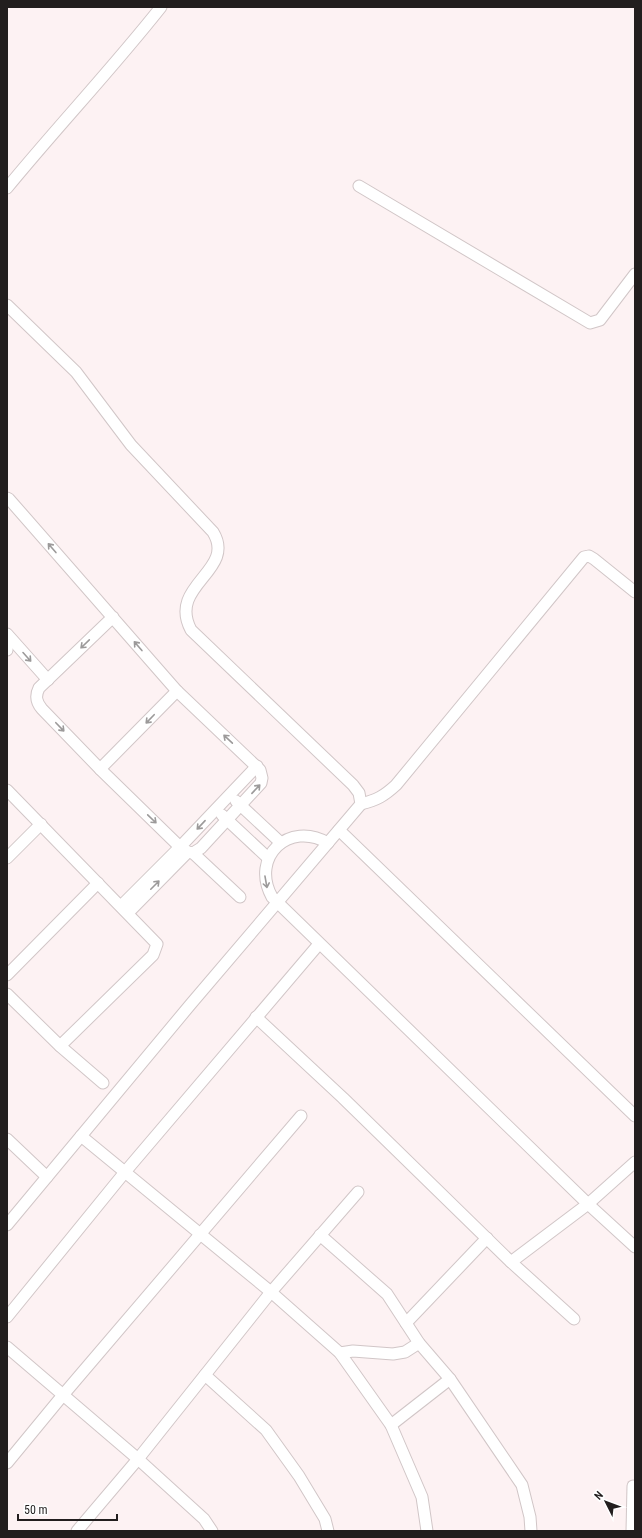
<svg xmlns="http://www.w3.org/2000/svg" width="642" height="1538" font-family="'Roboto Condensed',sans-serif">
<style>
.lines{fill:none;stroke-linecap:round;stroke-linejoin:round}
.minor-casing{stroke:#d1c6c7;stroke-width:13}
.minor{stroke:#fff;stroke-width:11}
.oneway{stroke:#9c9a9a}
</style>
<rect width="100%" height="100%" fill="#fdf2f3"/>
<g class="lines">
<g class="minor-casing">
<g id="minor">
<path d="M359 186 590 323 600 320 635 274"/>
<path d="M7 188C57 127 112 69 161 7"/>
<path d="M7 305 76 372 131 445 213 532C237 571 167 585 191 630L353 785 359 793 361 804 190 1005 7 1225"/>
<path d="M7 498 9 499 177 691 260 770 262 778 261 783 201 848 193 853 188 852 180 847 100 769 42 709C36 702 35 696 39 688L113 617"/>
<path d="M7 634 48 680"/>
<path d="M7 650 8 636"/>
<path d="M100 769 177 691"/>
<path d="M7 790 157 944 153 955 60 1046"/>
<path d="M236 801 281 843"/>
<path d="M361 804C377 800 384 796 396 785L584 557 589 556 594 559 635 592"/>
<path d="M222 815 268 858"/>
<path d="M339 830 635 1116"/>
<path d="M328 843C289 820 250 857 272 897L588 1204 635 1247"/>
<path d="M193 853 240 897"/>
<path d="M7 858 41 824"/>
<path d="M121 906 180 847 257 766"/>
<path d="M128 913 188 852"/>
<path d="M7 975 98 883"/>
<path d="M7 994 60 1046 103 1083"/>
<path d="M256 1017 343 1098 511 1262 574 1319"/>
<path d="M81 1136 271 1292 340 1353 391 1425 422 1497 427 1531"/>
<path d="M7 1139 47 1177"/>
<path d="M320 1235 387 1294 419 1343 450 1379 522 1485 530 1517 531 1531"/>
<path d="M511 1262 588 1204 635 1162"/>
<path d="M7 1317 125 1172 319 944"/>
<path d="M406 1323 487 1238"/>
<path d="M7 1347 138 1459 204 1519 212 1531"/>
<path d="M340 1353 353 1351 393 1354 405 1352 419 1343"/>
<path d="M205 1375 266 1430 299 1476 325 1519 328 1531"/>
<path d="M391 1425 450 1379"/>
<path d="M7 1463 63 1395 301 1116"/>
<path d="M77 1531 138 1459 271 1292 358 1192"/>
<path d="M632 1531 633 1486"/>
</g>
</g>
<use href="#minor" class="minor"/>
</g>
<defs><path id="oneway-shaft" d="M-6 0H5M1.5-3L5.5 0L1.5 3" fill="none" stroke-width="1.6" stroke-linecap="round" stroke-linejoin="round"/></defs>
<g class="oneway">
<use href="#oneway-shaft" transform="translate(52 548) rotate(-131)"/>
<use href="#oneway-shaft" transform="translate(85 644) rotate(136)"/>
<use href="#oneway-shaft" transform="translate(138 646) rotate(-131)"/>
<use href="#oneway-shaft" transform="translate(27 657) rotate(48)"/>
<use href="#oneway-shaft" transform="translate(150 719) rotate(134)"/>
<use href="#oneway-shaft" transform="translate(60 727) rotate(46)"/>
<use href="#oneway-shaft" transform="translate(228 739) rotate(-137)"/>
<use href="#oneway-shaft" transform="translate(256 789) rotate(-47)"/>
<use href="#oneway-shaft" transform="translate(152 819) rotate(44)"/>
<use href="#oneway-shaft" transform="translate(201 825) rotate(133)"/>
<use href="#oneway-shaft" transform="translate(266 882) rotate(80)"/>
<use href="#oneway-shaft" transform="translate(155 885) rotate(-45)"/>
</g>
<rect width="642" height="1538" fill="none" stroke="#221e1e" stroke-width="16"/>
<g transform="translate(606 1502) rotate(312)" stroke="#ffffff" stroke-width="3" paint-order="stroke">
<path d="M0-3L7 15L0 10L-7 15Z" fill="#221e1e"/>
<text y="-6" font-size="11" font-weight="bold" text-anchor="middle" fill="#221e1e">N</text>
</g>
<path d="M18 1514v6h99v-6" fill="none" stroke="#221e1e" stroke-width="2"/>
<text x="24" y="1514" font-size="12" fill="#221e1e" stroke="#ffffff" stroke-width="3" paint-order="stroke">50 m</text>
</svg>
